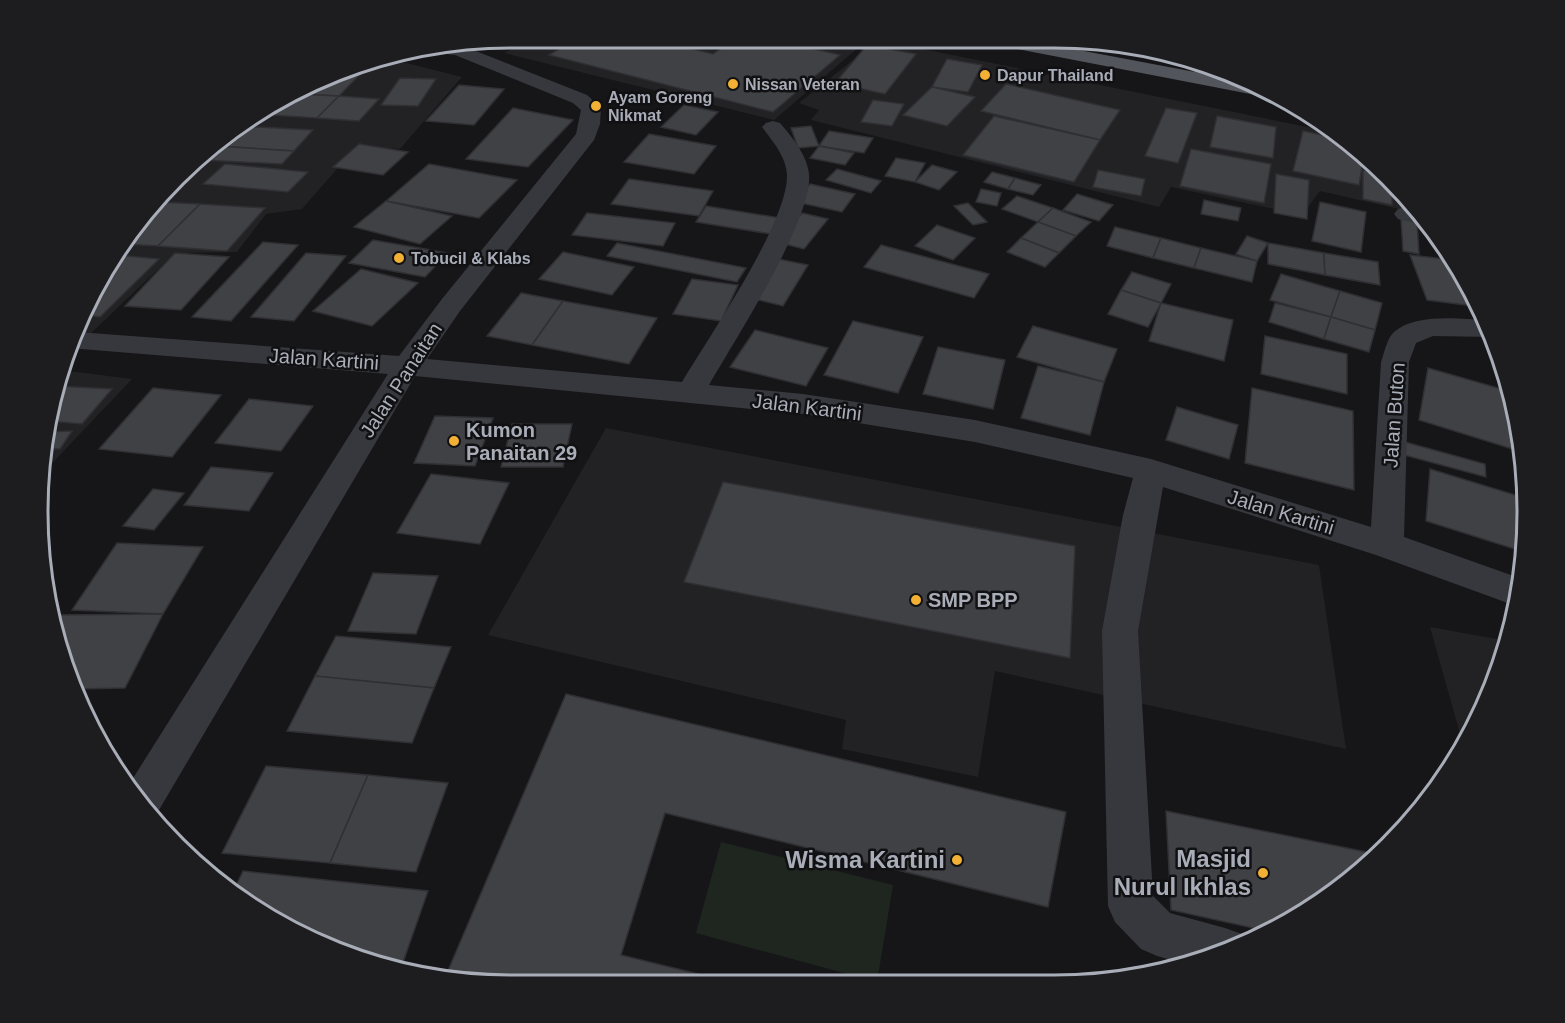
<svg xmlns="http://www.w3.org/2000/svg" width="1565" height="1023" font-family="Helvetica,sans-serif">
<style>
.built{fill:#222225}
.green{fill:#1e261f}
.building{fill:#404145;stroke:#303034;stroke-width:1.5}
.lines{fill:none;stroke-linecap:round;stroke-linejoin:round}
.minor{fill:#37383d;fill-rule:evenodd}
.major{fill:#53555c;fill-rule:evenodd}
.poi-dot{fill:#f2b134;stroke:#111113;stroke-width:2}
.labels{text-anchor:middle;stroke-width:5;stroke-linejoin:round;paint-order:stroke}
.far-poi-label{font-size:16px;font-weight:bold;fill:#a8adb8;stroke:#111113;text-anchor:start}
.street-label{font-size:20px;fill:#a8adb8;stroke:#111113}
.poi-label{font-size:20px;font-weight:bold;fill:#a8adb8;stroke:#111113;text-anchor:start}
.near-poi-label{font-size:24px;font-weight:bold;fill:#a8adb8;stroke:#111113;text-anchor:end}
.rim{fill:none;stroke:#a8adb8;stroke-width:3}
</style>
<rect width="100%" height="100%" fill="#161618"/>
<g class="built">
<path d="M531 38H643L695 51 713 39 867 40 774 120 504 53Z"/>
<path d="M878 40 1332 132 1366 155 1421 214 1320 191 1302 215 1171 187 1159 207 811 120 819 110 799 103Z"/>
<path d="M387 58 462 77 400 149 357 146 302 209 266 214 237 252 175 253 63 360 136 223 248 118 359 63Z"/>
<path d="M61 370 132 379 39 477Z"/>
<path d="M606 428 1319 565 1346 749 995 671 978 777 842 749 846 720 488 635Z"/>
<path d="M1430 627 1508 641 1502 664 1464 748Z"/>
</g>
<path class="green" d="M721 842 893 885 877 982 696 933Z"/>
<g class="building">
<path d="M577 38H648L713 54 734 39H772L840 55 773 112 549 55Z"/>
<path d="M867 45 916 54 885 94 835 83Z"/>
<path d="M947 59 982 65 968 92 932 87Z"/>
<path d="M358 63 370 64 339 96 297 94Z"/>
<path d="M400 78 436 79 418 106 381 105Z"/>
<path d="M1006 84 1120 110 1100 140 981 111Z"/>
<path d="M459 85 504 89 474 125 426 121Z"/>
<path d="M932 87 975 97 947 126 903 115Z"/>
<path d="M297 94 339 96 317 118 254 114Z"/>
<path d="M339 96 379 99 359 121 317 118Z"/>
<path d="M873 100 904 104 892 126 861 122Z"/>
<path d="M684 105 718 112 696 135 661 127Z"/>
<path d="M513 108 573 120 528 167 466 159Z"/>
<path d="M1166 108 1197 113 1178 163 1145 156Z"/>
<path d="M994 116 1100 140 1074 182 963 155Z"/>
<path d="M1217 116 1276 127 1273 158 1210 147Z"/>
<path d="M239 126 313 130 294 151 217 146Z"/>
<path d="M811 126 819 146 798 148 791 128Z"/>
<path d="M829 131 873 138 864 153 819 146Z"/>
<path d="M1303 131 1342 139 1364 154 1359 185 1293 171Z"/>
<path d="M649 134 716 146 694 174 624 162Z"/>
<path d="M359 144 408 152 383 175 333 167Z"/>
<path d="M217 146 294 151 282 164 203 160Z"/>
<path d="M819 146 854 153 845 165 810 158Z"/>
<path d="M1191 149 1271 164 1264 203 1180 186Z"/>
<path d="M896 158 925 163 915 182 885 176Z"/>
<path d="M225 164 308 172 288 192 203 184Z"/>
<path d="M429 164 517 180 479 218 386 201Z"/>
<path d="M932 165 957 172 939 190 915 182Z"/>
<path d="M837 169 881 181 871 193 826 180Z"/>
<path d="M1098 170 1145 179 1141 196 1093 187Z"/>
<path d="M1363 170 1383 173 1392 183V205L1363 199Z"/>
<path d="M992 172 1015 178 1008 189 984 182Z"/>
<path d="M1276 174 1309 180 1307 219 1274 213Z"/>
<path d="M1015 178 1041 185 1033 195 1008 189Z"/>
<path d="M629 179 713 191 699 216 611 204Z"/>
<path d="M810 184 855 194 842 212 796 202Z"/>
<path d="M981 189 1001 193 997 206 976 202Z"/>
<path d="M1077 194 1113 205 1099 221 1063 210Z"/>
<path d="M1017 196 1053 208 1038 222 1002 209Z"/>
<path d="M1204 200 1241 208 1238 221 1201 214Z"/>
<path d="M386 201 452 216 420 244 354 227Z"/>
<path d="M158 202 200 204 158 246 124 244 136 223Z"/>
<path d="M1320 202 1366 212 1361 252 1312 241Z"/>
<path d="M968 203 987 222 973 225 954 206Z"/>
<path d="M200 204 265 208 227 251 158 246Z"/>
<path d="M706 206 780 218 771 234 696 222Z"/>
<path d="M1053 208 1091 222 1076 236 1038 222Z"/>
<path d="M587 213 675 223 663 246 572 235Z"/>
<path d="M802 213 828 219 804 249 777 242Z"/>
<path d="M1401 219 1417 222 1419 254 1403 251Z"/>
<path d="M1038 222 1076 236 1059 253 1021 238Z"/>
<path d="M937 225 975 238 953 260 915 246Z"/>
<path d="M1115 227 1161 238 1153 258 1107 246Z"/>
<path d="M1247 236 1268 243 1257 261 1236 254Z"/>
<path d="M1021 238 1059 253 1045 267 1007 252Z"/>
<path d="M1161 238 1201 248 1194 268 1153 258Z"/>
<path d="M373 240 448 253 425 277 349 263Z"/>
<path d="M263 242 298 245 231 321 192 317Z"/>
<path d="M617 243 746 268 737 282 607 256Z"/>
<path d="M1268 243 1324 253 1325 275 1268 264Z"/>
<path d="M881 245 989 274 974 298 864 267Z"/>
<path d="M1201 248 1257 261 1252 282 1194 268Z"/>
<path d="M563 252 634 267 612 295 539 279Z"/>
<path d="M175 253 229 257 181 310 125 306Z"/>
<path d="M306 253 346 256 294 321 251 317Z"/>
<path d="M1324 253 1378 262 1380 285 1325 275Z"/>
<path d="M118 255 159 259 100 317 86 315Z"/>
<path d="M1410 255 1453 260 1481 307 1427 300Z"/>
<path d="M773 258 808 265 783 306 747 297Z"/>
<path d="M361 269 418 283 372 326 313 311Z"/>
<path d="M1132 272 1171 284 1161 303 1121 290Z"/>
<path d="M1281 274 1340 291 1331 317 1270 300Z"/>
<path d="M692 279 738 285 721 321 673 314Z"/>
<path d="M1121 290 1161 303 1148 327 1108 314Z"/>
<path d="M1340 291 1382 303 1375 330 1331 317Z"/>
<path d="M521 293 563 301 532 345 487 336Z"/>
<path d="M563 301 657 318 629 364 532 345Z"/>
<path d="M1161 303 1233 320 1224 361 1149 341Z"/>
<path d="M1275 303 1331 317 1324 339 1269 322Z"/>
<path d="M1331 317 1375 330 1369 352 1324 339Z"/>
<path d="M853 321 923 337 898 393 824 375Z"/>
<path d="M1033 326 1117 349 1104 382 1017 357Z"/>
<path d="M755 330 828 348 806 386 730 367Z"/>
<path d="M1265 336 1347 354V394L1261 374Z"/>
<path d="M938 347 1005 360 993 409 923 394Z"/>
<path d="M1038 366 1104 382 1090 435 1021 418Z"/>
<path d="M1428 368 1512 392 1522 452 1419 420Z"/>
<path d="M57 386 112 389 82 424 50 421Z"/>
<path d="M153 388 221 395 172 457 99 449Z"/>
<path d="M1252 388 1353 411 1354 490 1245 463Z"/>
<path d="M249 399 313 406 281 451 215 443Z"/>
<path d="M1177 407 1238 425 1229 459 1166 440Z"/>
<path d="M435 416 493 418 475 466 414 463Z"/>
<path d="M512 424H572L563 467H501Z"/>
<path d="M72 431 60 449H45L48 432Z"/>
<path d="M1405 442 1485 464 1486 477 1404 455Z"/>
<path d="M211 467 273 473 249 511 184 505Z"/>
<path d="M1430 469 1525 498 1524 552 1426 521Z"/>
<path d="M431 474 509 483 480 544 397 533Z"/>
<path d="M723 482 1075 546 1070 658 684 582Z"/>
<path d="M153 489 184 493 154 530 123 526Z"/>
<path d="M117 543 203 547 163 614 72 610Z"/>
<path d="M373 573 438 576 416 634 348 631Z"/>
<path d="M163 614 125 688 76 689 54 634 52 615Z"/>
<path d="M336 636 451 647 434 688 315 676Z"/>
<path d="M315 676 434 688 412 743 287 731Z"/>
<path d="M566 694 1066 812 1048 907 665 813 621 955 735 983 444 980Z"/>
<path d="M266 766 368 775 330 863 222 853Z"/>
<path d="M368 775 448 783 416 872 330 863Z"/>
<path d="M1166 811 1371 853 1373 859 1342 887 1271 932 1171 910Z"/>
<path d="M243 871 428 891 401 968 330 949 234 890Z"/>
</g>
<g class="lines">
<g class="minor">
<path d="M463 46 587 95 601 108 600 124 594 140 460 311 427 359 682 382C708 338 788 223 787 175 786 156 773 142 762 127L766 123 773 121 780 123C792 137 807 155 809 174 813 220 734 341 709 385L803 394 975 420 1151 459 1371 527 1381 362C1384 354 1387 338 1394 332 1416 313 1459 319 1486 320L1492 337 1433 336 1416 343 1409 362 1404 537 1522 579 1516 606 1376 555 1163 487 1138 631 1153 896 1170 913 1225 928 1242 934 1245 943 1189 965 1157 956 1141 949 1115 922 1108 906 1102 631 1123 515 1133 478 975 442 803 414 415 376 156 815 130 783 388 374 69 348 77 332 399 356 442 299 576 134 581 110 573 103 455 55 438 53 436 50Z"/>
<path d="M1195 66 1212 71 1209 82H1195L1192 78Z"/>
<path d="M1406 207 1417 210 1431 225 1426 226 1398 219 1394 214 1398 209Z"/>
</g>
<path class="major" d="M993 41H1031L1248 82 1263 86 1278 96 1271 98 1002 46 996 45Z"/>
</g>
<g class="poi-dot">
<circle cx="985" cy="75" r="6"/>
<circle cx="733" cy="84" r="6"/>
<circle cx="596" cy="106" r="6"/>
<circle cx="399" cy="258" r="6"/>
<circle cx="454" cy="441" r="6"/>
<circle cx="916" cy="600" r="6"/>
<circle cx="957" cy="860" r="6"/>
<circle cx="1263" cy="873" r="6"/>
</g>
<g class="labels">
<g class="far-poi-label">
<text x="997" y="81">Dapur Thailand</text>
<text x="745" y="90">Nissan Veteran</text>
<text x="608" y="103">Ayam Goreng<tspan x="608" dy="18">Nikmat</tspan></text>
<text x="411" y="264">Tobucil &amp; Klabs</text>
</g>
<g class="street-label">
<text transform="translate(324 359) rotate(4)" y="7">Jalan Kartini</text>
<text transform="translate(401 380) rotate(-57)" y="7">Jalan Panaitan</text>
<text transform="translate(807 407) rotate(7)" y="7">Jalan Kartini</text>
<text transform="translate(1394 415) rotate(-86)" y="7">Jalan Buton</text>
<text transform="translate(1281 512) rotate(17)" y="7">Jalan Kartini</text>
</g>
<g class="poi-label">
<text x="466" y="437">Kumon<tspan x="466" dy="23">Panaitan 29</tspan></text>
<text x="928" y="607">SMP BPP</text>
</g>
<g class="near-poi-label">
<text x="1251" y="867">Masjid<tspan x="1251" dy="28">Nurul Ikhlas</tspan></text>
<text x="945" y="868">Wisma Kartini</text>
</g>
</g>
<path d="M0 0H1565V1023H0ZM511 48H1054A463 463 0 0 1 1517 511V512A463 463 0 0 1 1054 975H511A463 463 0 0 1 48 512V511A463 463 0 0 1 511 48Z" fill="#1d1d20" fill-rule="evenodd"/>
<path class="rim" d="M511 48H1054A463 463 0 0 1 1517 511V512A463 463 0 0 1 1054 975H511A463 463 0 0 1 48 512V511A463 463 0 0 1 511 48Z"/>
</svg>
